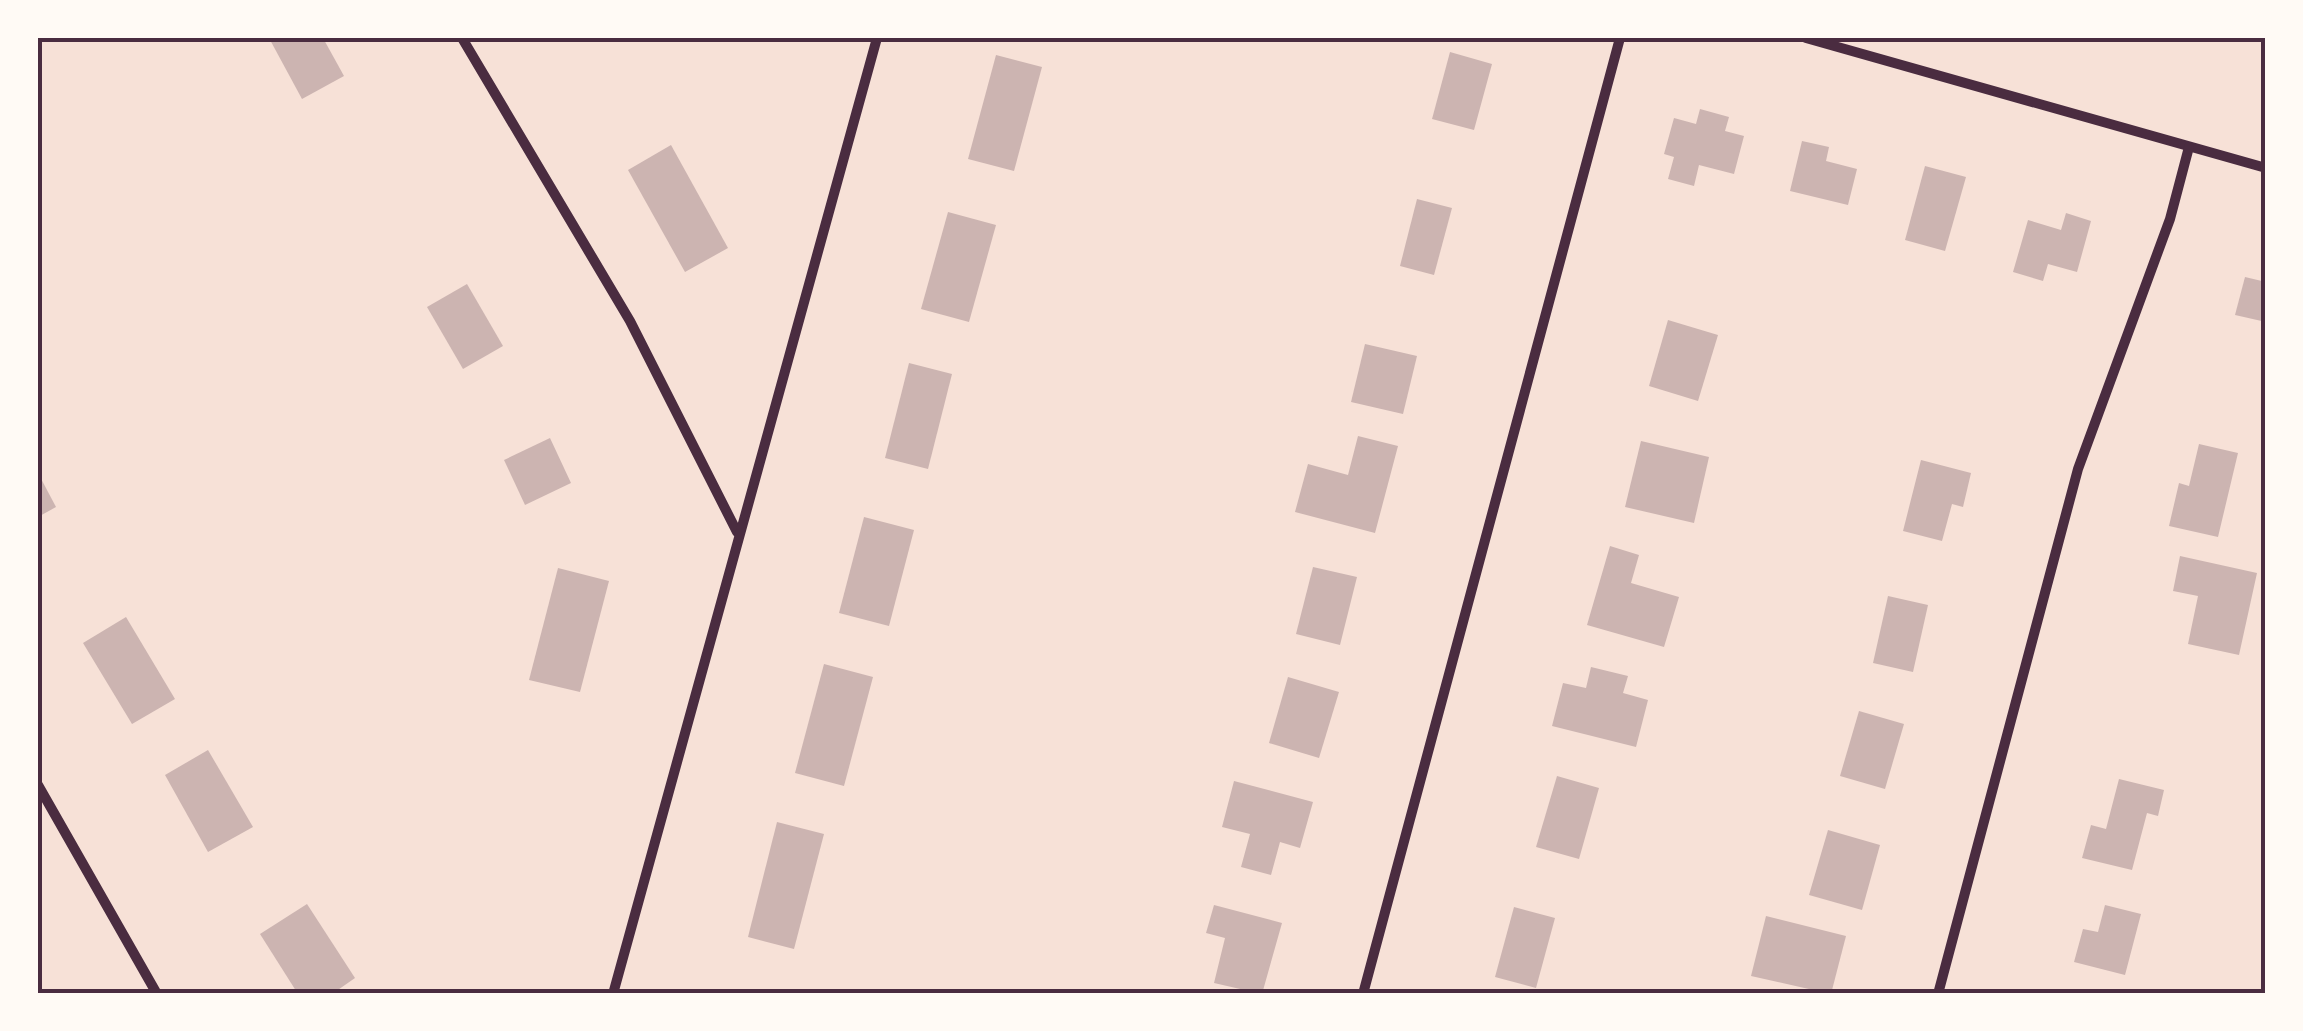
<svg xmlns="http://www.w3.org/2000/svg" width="2303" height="1031" font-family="Arial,sans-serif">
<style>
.building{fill:#ccb4b1}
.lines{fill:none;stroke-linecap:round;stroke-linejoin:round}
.minor{stroke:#4a2c40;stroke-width:10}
.neatline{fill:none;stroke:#4a2c40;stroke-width:4}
</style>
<rect width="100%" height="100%" fill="#f7e1d7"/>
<g class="building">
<path d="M269 38H323L344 76 302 99Z"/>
<path d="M1450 52 1492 64 1474 130 1432 119Z"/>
<path d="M996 55 1042 67 1014 171 968 159Z"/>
<path d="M1700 109 1729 117 1725 131 1744 136 1734 174 1699 165 1694 186 1668 179 1674 157 1664 154 1674 118 1696 124Z"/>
<path d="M1802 141 1829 147 1826 161 1857 169 1848 205 1790 191Z"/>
<path d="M671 145 728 248 685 272 628 170Z"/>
<path d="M1925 166 1966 177 1945 251 1905 240Z"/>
<path d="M1417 199 1452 208 1434 275 1400 266Z"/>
<path d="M948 212 996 225 969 322 921 309Z"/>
<path d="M2066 213 2091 221 2077 272 2048 264 2043 281 2013 272 2028 220 2061 230Z"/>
<path d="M2245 277 2266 282V322L2235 315Z"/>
<path d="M467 284 503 346 463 369 427 307Z"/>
<path d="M1668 320 1718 335 1698 401 1649 386Z"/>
<path d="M1365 344 1417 356 1403 414 1351 402Z"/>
<path d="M909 363 952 374 928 469 885 458Z"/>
<path d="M1358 436 1398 446 1375 533 1295 512 1308 464 1348 475Z"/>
<path d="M550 438 571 483 525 505 504 460Z"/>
<path d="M1641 441 1709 457 1694 523 1625 507Z"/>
<path d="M2199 444 2238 453 2218 537 2169 526 2179 483 2189 486Z"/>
<path d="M1921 460 1971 473 1963 507 1952 504 1942 541 1903 531Z"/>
<path d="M38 473 56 507 38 517Z"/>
<path d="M864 517 914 530 889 626 839 613Z"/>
<path d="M1610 546 1639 555 1631 583 1679 597 1664 647 1587 625Z"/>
<path d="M2180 556 2257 573 2239 655 2188 644 2198 596 2173 591Z"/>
<path d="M1313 567 1357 577 1340 645 1296 634Z"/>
<path d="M558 568 609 581 580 692 529 680Z"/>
<path d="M1888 596 1928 605 1913 672 1873 663Z"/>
<path d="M126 617 175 699 132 724 83 643Z"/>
<path d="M824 664 873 677 844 786 795 773Z"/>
<path d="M1591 667 1628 676 1623 693 1648 700 1636 747 1552 726 1563 683 1586 688Z"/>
<path d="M1288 677 1339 692 1319 758 1269 743Z"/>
<path d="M1859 711 1904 724 1885 789 1840 776Z"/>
<path d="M208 750 253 827 208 852 165 775Z"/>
<path d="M1557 776 1599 788 1579 859 1536 847Z"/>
<path d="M2119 779 2164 790 2158 816 2147 813 2132 870 2082 858 2091 825 2106 829Z"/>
<path d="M1234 781 1313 802 1300 848 1280 842 1271 875 1241 867 1250 834 1222 827Z"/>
<path d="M777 822 824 834 794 949 748 937Z"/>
<path d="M1828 830 1880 845 1862 910 1809 895Z"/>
<path d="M307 904 355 978 332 994H298L260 934Z"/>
<path d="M1214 905 1282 923 1262 994 1214 983 1225 938 1206 933Z"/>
<path d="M2105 905 2141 914 2125 975 2074 962 2083 929 2098 932Z"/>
<path d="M1514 907 1555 918 1536 988 1495 977Z"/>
<path d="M1766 916 1846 936 1831 994 1751 976Z"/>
</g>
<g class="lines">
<g class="minor">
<path d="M462 38 630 321 737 532"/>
<path d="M1806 38 2266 168"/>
<path d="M38 785 157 994"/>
<path d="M613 994 877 38"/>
<path d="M1363 994 1620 38"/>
<path d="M1938 994 2078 469 2170 219 2189 147"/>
</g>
</g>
<rect width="2303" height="1031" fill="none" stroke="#fffaf5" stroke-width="80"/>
<rect x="40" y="40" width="2223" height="951" class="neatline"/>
</svg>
